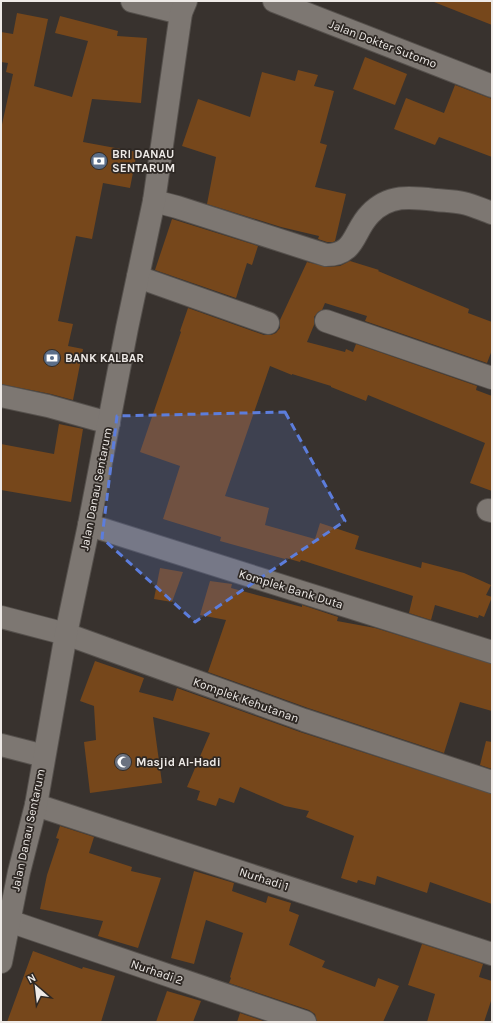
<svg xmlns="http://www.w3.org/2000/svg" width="493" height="1023" font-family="Karla,sans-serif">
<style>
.building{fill:#76471b}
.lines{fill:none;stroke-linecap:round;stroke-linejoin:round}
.minor-casing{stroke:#55504c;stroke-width:24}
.minor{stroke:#7d7772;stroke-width:22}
.marked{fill:#5c7ddc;fill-opacity:0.2;stroke:#5c7ddc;stroke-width:3;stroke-dasharray:8 5;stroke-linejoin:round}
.labels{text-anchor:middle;stroke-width:3.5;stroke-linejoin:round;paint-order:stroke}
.street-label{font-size:12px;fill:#eeeae7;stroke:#2e2824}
.poi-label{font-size:12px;font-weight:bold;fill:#eeeae7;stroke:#2e2824;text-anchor:start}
</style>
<rect width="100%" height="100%" fill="#38322e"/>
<g class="building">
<path d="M435 1H492V25L434 2Z"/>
<path d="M17 13 48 19 34 86 72 97 88 41 55 33 60 16 118 31 117 36 147 38 141 103 92 99 83 142 137 152 130 188 103 183 92 239 76 236 58 321 73 324 68 346 83 349 73 400 51 394 1 384V129L13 74 6 72 8 63 1 62V32L13 34Z"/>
<path d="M365 57 407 74 395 105 353 89Z"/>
<path d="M298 70 318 75 314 86 334 91 320 143 327 145 315 187 346 194 335 241 333 242H327L318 239 319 236 281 227 207 204 216 157 182 146 198 99 250 117 262 72 295 81Z"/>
<path d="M455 85 492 99V157L439 137 435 145 394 129 406 98 444 113Z"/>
<path d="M172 219 258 246 252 265 247 263 236 298 155 270Z"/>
<path d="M350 261 379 270 378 271 469 309 468 313 492 322V350L487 363 365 321 367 316 325 303 322 310 318 312 314 317V325L307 342 345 352 346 349 353 352 356 344 477 386 476 390 492 396V491L470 483 485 443 368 395 366 401 331 387V386L292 374V375L270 366 225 496 269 508 265 525 315 539 320 523 359 536 355 549 421 568 422 562 464 573 491 585 486 595 492 597 484 617 479 615 478 618 435 605 431 620 409 613 413 596 301 560 300 562 286 558 285 559 220 541 221 537 163 519 180 466 140 452 181 332 180 331 188 308 264 335H271L276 333 280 328V320L307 262 327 267 340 266Z"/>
<path d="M59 424 83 429 71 502 1 490V444L54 454Z"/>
<path d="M160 568 183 572 172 602 154 599Z"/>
<path d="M210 581 232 584 231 588 302 607V605L338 617 337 621 375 628 492 664V711L460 702 444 753 308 708 208 672 226 620 200 615Z"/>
<path d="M95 661 144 678 139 692 173 701 177 688 300 732 492 794V904L430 882 427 893 377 876 375 885 358 880 357 883 341 878 354 836 306 817 309 811 285 806 240 787 234 803 219 798 216 806 197 800 200 791 187 787 210 733 153 717 162 783 90 793 84 742 96 740 94 706 80 701Z"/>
<path d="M486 741 492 742V769L480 765Z"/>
<path d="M60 826 94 837 89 853 132 867 131 871 161 878 138 948 98 936 103 921 40 909 47 875 59 839 56 838Z"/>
<path d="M194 871 234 883 232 891 266 903 268 896 291 903 289 911 299 915 289 945 325 961 322 967 375 987 378 978 399 986 383 1022H317L315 1014 309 1010 229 983 231 978 230 977 243 933 206 920 194 964 171 958Z"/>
<path d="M422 944 483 964 479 977 492 981V998L484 1022H427L435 994 408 985Z"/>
<path d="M33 951 82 969 83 967 115 976 101 1022H7Z"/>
<path d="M167 991 201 1001 193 1022H156Z"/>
<path d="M240 1013 266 1022H237Z"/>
</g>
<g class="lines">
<g class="minor-casing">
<g id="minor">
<path d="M132 1 181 13"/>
<path d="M274 1 492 86"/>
<path d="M154 201 177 207 326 255C356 255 353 231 370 214 389 194 411 197 436 200 445 201 454 201 463 203 473 205 483 210 492 213"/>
<path d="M138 277 268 323"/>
<path d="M326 321 492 378"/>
<path d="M1 396 48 406 109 423"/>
<path d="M488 510 492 511"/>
<path d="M89 525 492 652"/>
<path d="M1 617 66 634 304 720 492 782"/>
<path d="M1 745 44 756"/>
<path d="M36 805 492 954"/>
<path d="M9 921 305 1022"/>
<path d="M1 962 19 872 36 805 66 634 89 525 127 328 154 201 181 13 186 1"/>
</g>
</g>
<use href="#minor" class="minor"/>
</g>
<path class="marked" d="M285 412 345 521 195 622 102 538 117 416Z"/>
<defs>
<g id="bank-disc" transform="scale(0.9)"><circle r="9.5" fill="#5c6f8a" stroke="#2e2824"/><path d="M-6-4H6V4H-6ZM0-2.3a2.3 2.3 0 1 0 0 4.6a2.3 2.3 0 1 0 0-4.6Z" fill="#fff"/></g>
<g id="mosque-disc" transform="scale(0.9)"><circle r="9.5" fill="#6b7280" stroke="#2e2824"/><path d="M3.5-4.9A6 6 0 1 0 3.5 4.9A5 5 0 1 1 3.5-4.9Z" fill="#fff"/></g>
</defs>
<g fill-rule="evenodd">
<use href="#bank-disc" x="99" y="161"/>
<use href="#bank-disc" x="52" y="358"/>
<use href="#mosque-disc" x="123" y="762"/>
</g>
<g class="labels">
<g class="street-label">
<text transform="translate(383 44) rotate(21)" y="4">Jalan Dokter Sutomo</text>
<text transform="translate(96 489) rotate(-79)" y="4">Jalan Danau Sentarum</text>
<text transform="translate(291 589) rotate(17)" y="4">Komplek Bank Duta</text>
<text transform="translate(246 700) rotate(20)" y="4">Komplek Kehutanan</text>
<text transform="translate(28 830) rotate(-78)" y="4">Jalan Danau Sentarum</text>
<text transform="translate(264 879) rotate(18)" y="4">Nurhadi 1</text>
<text transform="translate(157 972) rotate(19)" y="4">Nurhadi 2</text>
</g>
<g class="poi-label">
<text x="112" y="158">BRI DANAU<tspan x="112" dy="14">SENTARUM</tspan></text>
<text x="65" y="362">BANK KALBAR</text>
<text x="136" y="766">Masjid Al-Hadi</text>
</g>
</g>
<rect width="493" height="1023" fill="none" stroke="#eeeae7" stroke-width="4"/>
<g transform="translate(36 987) rotate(332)" stroke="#2e2824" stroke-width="3" paint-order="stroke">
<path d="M0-3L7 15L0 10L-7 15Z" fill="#eeeae7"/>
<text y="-6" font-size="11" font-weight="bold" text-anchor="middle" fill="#eeeae7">N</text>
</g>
</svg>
